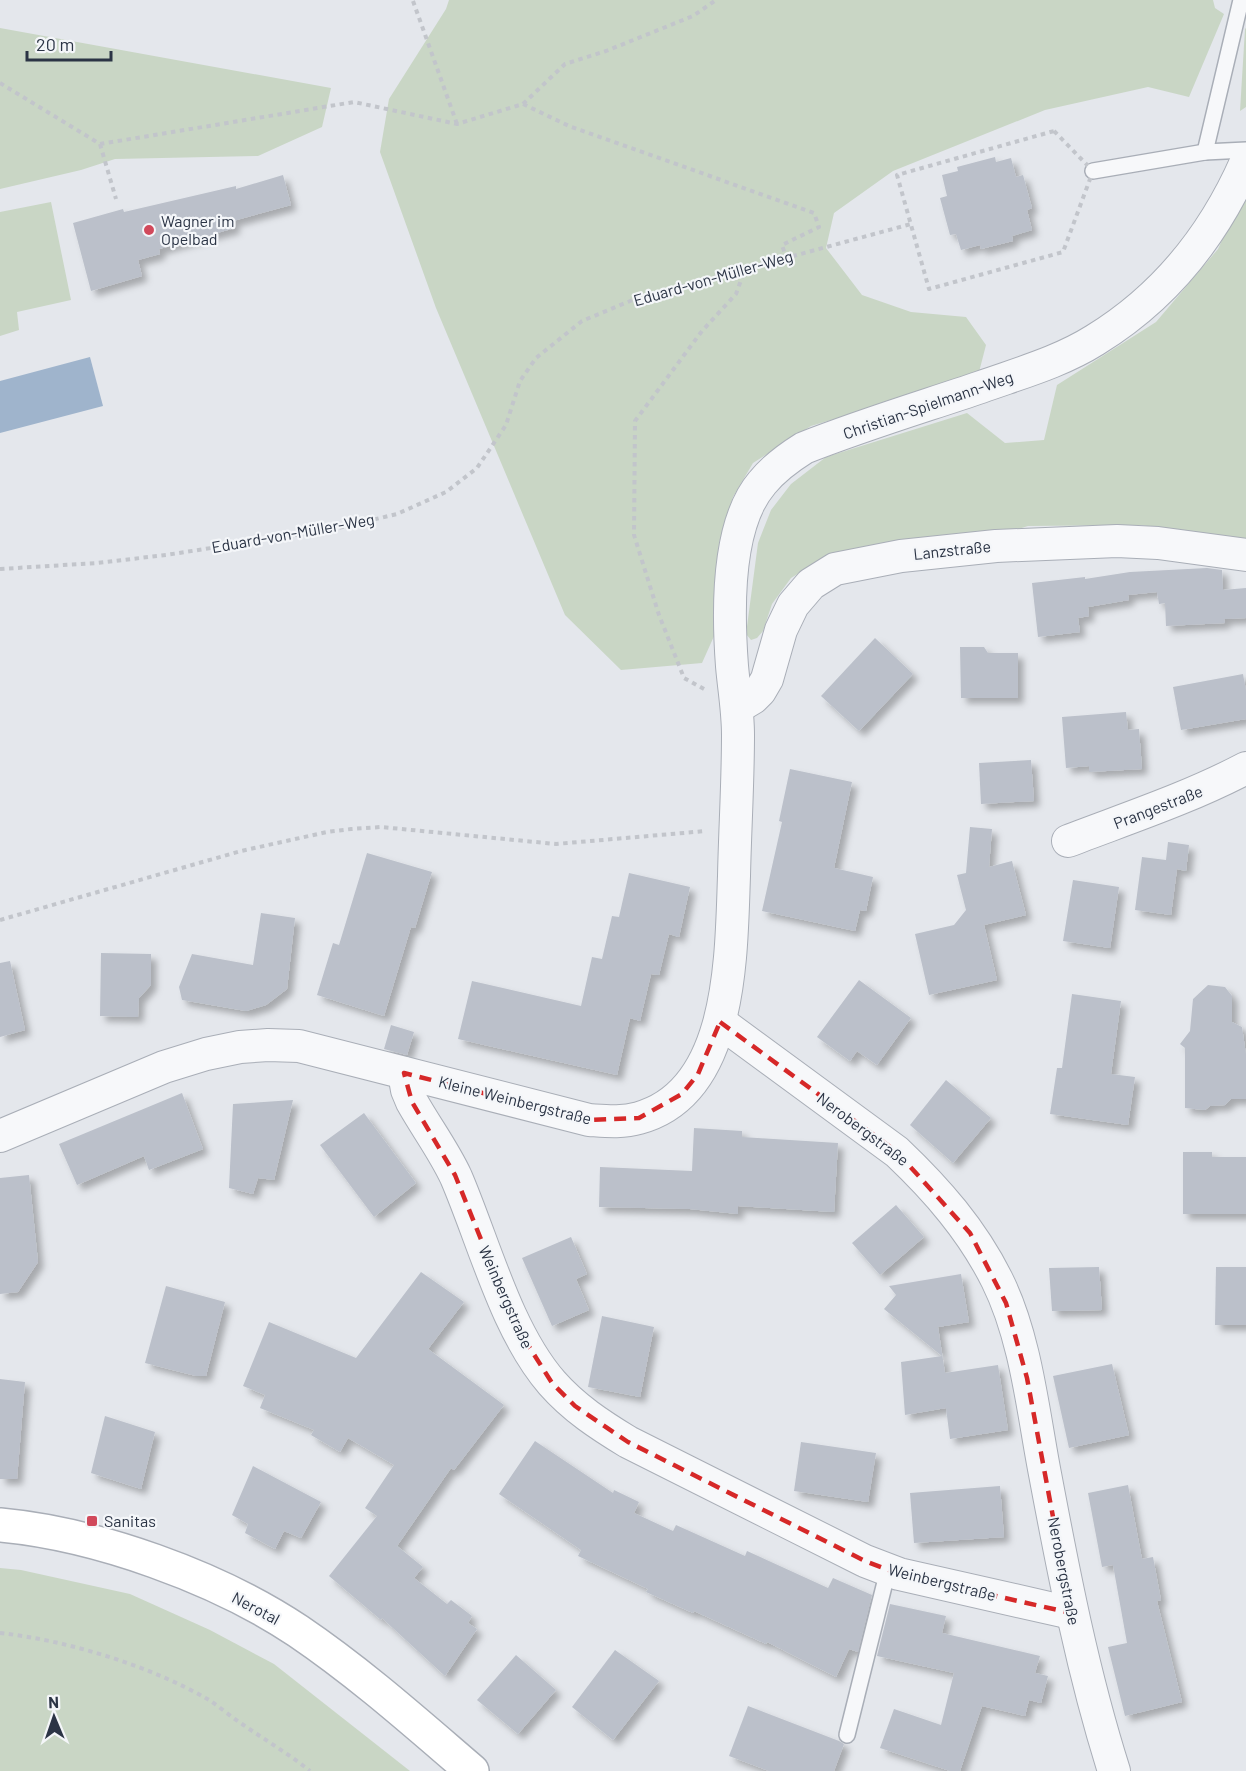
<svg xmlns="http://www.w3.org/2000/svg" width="1246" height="1771" font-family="Barlow,sans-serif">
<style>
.green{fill:#c9d6c5}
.water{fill:#9fb4cc}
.building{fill:#bbc0ca;filter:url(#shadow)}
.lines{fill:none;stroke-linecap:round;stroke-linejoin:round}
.lane-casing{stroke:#a9aeb7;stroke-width:18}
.street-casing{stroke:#a9aeb7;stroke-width:34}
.secondary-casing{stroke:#a9aeb7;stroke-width:36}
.path{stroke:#c2c5cb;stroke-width:4;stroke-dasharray:4.5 4.5;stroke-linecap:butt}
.lane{stroke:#f7f8fa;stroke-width:15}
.street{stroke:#f7f8fa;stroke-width:32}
.secondary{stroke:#fff;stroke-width:33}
.marked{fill:none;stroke:#d62828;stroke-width:4.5;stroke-dasharray:12 8;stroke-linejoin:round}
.poi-dot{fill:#d1495b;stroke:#f4f6f9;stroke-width:2}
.labels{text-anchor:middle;stroke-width:4.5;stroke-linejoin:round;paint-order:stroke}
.poi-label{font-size:16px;fill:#2b3445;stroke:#f4f6f9;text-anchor:start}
.street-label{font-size:16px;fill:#2b3445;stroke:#f4f6f9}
</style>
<defs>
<filter id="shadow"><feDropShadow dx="5.5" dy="5.5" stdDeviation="3" flood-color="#0004"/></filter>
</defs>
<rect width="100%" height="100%" fill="#e4e7ec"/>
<g class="green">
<path d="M449 0H1213L1215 8 1224 14 1189 97 1148 87 1045 110 893 171 834 213 826 248 862 295 911 312 966 317 986 345 978 376 811 426 753 463 733 497 719 543 715 634 702 663 621 670 565 615 436 308 380 152 389 99 446 9Z"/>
<path d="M0 28 331 88 322 127 258 156 115 159 81 170 0 189Z"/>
<path d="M1246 28V107L1240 111 1245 29Z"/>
<path d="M1246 188V542L1141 525 1028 526 1003 534 824 558 791 578 772 604 763 631 757 638 751 640 746 634 758 543 771 510 791 484 826 457 967 413 1005 443 1044 440 1057 385 1156 322 1218 249Z"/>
<path d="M51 202 71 300 17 312 19 330 0 336V212Z"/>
<path d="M0 1568 21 1570 130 1594 210 1630 274 1664 410 1771H0Z"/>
</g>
<path class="water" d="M90 357 103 406 0 433V381Z"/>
<g class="building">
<path d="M995 157 996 162 1011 158 1016 177 1023 175 1032 208 1027 210 1032 230 1012 236 1013 241 981 249 980 245 961 250 956 234 950 235 940 198 947 196 942 175 958 171 957 167Z"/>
<path d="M283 175 291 205 233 221 235 228 159 249 160 254 138 260 142 276 91 291 73 223 123 209 124 212 236 186V189Z"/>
<path d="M1207 568 1222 570 1223 590 1246 588V618L1224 619 1225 623 1166 626 1165 603 1159 604 1157 592 1128 595 1129 600 1088 607 1089 616 1078 618 1080 632 1038 637 1032 583 1085 577V579L1130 572Z"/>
<path d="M875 638 913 674 859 731 821 696Z"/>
<path d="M960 647H984L988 653H1018V698H961Z"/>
<path d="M1243 674 1246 691V719L1181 730 1173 687Z"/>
<path d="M1126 712 1128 730 1139 729 1142 769 1089 772V766L1066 768 1062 717Z"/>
<path d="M1031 760 1034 801 981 804 979 763Z"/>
<path d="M790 769 852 782 834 868 873 877 866 911 860 910 855 931 762 911 782 822 779 821Z"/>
<path d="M970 827 992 829 989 867 1012 861 1026 915 984 925 997 980 929 995 915 934 954 925 966 910 957 875 966 873Z"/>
<path d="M1168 842 1189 845 1186 871 1177 869 1171 915 1135 910 1142 857 1166 860Z"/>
<path d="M367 853 432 872 415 928 411 927 384 1016 317 995 333 943 339 945Z"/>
<path d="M629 873 690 887 679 937 669 934 659 975 651 974 640 1021 630 1018 617 1075 458 1039 472 981 581 1006 592 957 602 959 612 916 619 917Z"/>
<path d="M1073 880 1119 887 1110 948 1063 941Z"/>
<path d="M261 913 295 918 287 989 266 1005 246 1011 182 1000 179 987 192 954 253 965Z"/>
<path d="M101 953 151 954V985L139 998 138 1017 100 1016Z"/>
<path d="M10 961 25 1030 0 1037V963Z"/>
<path d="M859 980 911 1018 877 1065 857 1051 850 1061 817 1037Z"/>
<path d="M1208 985 1225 987 1232 996V1022L1242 1027 1246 1055V1099H1231L1225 1105 1210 1106 1205 1110 1185 1108V1048L1180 1044 1190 1031 1193 999Z"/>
<path d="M1072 994 1121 1001 1111 1074 1135 1077 1128 1125 1050 1114 1057 1068H1062Z"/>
<path d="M391 1025 414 1032 407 1055 384 1049Z"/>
<path d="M946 1080 991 1118 953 1163 910 1125Z"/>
<path d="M182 1093 203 1149 149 1170 144 1156 77 1185 59 1144Z"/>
<path d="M293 1100 274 1180 258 1178 253 1194 229 1188 233 1104Z"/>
<path d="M364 1113 416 1183 374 1217 320 1145Z"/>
<path d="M694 1128 742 1131V1137L838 1143 834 1212 738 1206V1214L690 1209 599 1207 600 1167 692 1171Z"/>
<path d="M1183 1152H1212V1157H1246V1214H1183Z"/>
<path d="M29 1175 38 1262 18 1292 0 1294V1178Z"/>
<path d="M896 1205 924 1237 880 1275 852 1243Z"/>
<path d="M571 1237 587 1274 576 1279 589 1310 552 1326 522 1258Z"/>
<path d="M1099 1267 1102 1310 1052 1311 1049 1268Z"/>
<path d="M1216 1267H1246V1325H1215Z"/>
<path d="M421 1272 464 1302 428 1349 504 1405 454 1470 451 1468 397 1546 423 1567 414 1578 447 1604 451 1600 472 1616 468 1623 477 1629 445 1676 382 1618 381 1620 329 1576 377 1516 365 1508 394 1465 348 1438 340 1452 311 1435 314 1430 260 1408 265 1395 243 1386 269 1322 356 1358Z"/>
<path d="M961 1274 969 1322 938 1327 945 1373 998 1365 1008 1430 950 1439 946 1408 905 1415 901 1362 942 1356 884 1309 896 1295 889 1286Z"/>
<path d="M166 1286 225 1302 206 1376H196L145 1363Z"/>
<path d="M602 1316 654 1327 640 1397 588 1387Z"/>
<path d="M1112 1364 1129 1435 1069 1448 1053 1376Z"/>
<path d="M0 1379 25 1382 17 1479H0Z"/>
<path d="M105 1416 155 1432 141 1489 91 1473Z"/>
<path d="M535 1441 613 1493 614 1490 639 1502 634 1513 673 1531 676 1525 745 1556 747 1551 828 1588 833 1578 872 1595 858 1652 849 1649 836 1677 767 1642 766 1644 694 1611 693 1613 646 1592 648 1589 578 1556 581 1550 499 1494Z"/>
<path d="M801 1442 876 1453 868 1502 794 1491Z"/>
<path d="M253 1466 321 1502 301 1538 284 1531 275 1549 245 1533 248 1524 232 1515Z"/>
<path d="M1128 1485 1142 1559 1153 1557 1161 1600 1157 1601 1182 1702 1125 1716 1108 1647 1127 1643 1113 1565 1102 1567 1088 1493Z"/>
<path d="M1000 1486 1004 1537 914 1543 910 1493Z"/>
<path d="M890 1604 946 1616 942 1633 1040 1656 1035 1673 1048 1676 1041 1703 1029 1700 1025 1716 982 1706 960 1771H950L880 1748 894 1709 941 1725 954 1673 877 1656Z"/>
<path d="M615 1650 659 1681 613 1740 572 1707Z"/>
<path d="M516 1655 556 1690 518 1734 477 1700Z"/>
<path d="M748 1706 839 1741 844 1744 834 1771H769L729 1756Z"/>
</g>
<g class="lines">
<g class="lane-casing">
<g id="lane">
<path d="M1205 152 1241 0"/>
<path d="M1093 171 1205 152 1246 150"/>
<path d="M847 1735 888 1570"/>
</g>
</g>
<g class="street-casing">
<g id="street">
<path d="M738 707 753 698 760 691 767 679 781 630 793 605 811 584 835 569 901 556 996 546 1117 541 1158 543 1246 555"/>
<path d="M1068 841C1128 818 1189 798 1246 768"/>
<path d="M720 1022 897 1152C937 1190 972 1230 997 1280 1026 1338 1033 1412 1045 1474 1064 1575 1083 1673 1114 1771"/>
<path d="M404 1073 407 1090 412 1102C426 1127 444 1151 456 1177 484 1242 506 1330 552 1383 574 1408 600 1425 628 1442L865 1561 899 1574 1071 1613"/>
<path d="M0 1136 164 1067 206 1054 240 1047 268 1045 299 1046 589 1120C605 1121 622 1123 639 1118 733 1092 731 955 734 876 735 829 738 782 738 735 738 711 734 689 732 666 728 613 726 525 762 483 774 468 788 458 804 448 862 425 922 407 981 387 1020 373 1060 362 1095 340 1165 297 1213 237 1246 162"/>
</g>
</g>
<g class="secondary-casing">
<path id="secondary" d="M0 1525C97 1534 217 1577 298 1631 360 1673 416 1723 472 1771"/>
</g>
<g class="path">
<path d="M413 1 457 124"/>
<path d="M0 83 100 144 354 102 457 124 523 104 569 126 814 213 819 227 782 245 786 257"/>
<path d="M523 104 565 64 606 51 693 16 716 0"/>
<path d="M1054 131 1093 171 1063 252 929 289 897 175Z"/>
<path d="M100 144 116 199"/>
<path d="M0 569 97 563 166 555 334 529 397 514 446 492 477 468 506 425 520 381 536 358 582 321 635 299 911 224"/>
<path d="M704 689 684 678 659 615 634 535 635 421 702 331 736 294 745 269"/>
<path d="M0 920 241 851 327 832 351 829 381 827 556 844 706 831"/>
<path d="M0 1633C66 1640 151 1666 209 1700 220 1707 231 1717 242 1724 265 1740 289 1754 310 1771"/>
</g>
<use href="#lane" class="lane"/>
<use href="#street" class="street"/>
<use href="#secondary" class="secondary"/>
</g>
<path class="marked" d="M720 1022 897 1152 970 1233 1006 1303 1027 1378 1071 1613 899 1574 865 1561 628 1442 575 1406 552 1383 516 1326 455 1175 412 1102 404 1073 589 1120 639 1118 682 1094 698 1074Z"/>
<g class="poi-dot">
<circle cx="149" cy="230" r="6"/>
<rect x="86" y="1515" width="12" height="12" rx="3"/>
</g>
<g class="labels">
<g class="poi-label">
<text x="161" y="227">Wagner im<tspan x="161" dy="18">Opelbad</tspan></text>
<text x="104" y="1527">Sanitas</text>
</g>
<g class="street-label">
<text transform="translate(713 278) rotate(-16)" y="6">Eduard-von-Müller-Weg</text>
<text transform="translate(928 405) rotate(-19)" y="6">Christian-Spielmann-Weg</text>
<text transform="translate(293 533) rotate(-10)" y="6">Eduard-von-Müller-Weg</text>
<text transform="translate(952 550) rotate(-6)" y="6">Lanzstraße</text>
<text transform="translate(1158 807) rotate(-21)" y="6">Prangestraße</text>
<text transform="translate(515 1100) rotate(14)" y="6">Kleine Weinbergstraße</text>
<text transform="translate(863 1129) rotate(37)" y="6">Nerobergstraße</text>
<text transform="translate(506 1297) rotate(66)" y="6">Weinbergstraße</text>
<text transform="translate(1064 1571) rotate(79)" y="6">Nerobergstraße</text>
<text transform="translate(942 1582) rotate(14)" y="6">Weinbergstraße</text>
<text transform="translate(256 1608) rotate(28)" y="6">Nerotal</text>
</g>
</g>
<g transform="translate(54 1717) rotate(358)" stroke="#f4f6f9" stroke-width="4.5" paint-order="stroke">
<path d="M0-4.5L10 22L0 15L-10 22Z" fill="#2b3445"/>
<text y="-9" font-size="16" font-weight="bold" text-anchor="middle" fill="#2b3445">N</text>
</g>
<path d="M27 51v9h84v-9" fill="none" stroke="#2b3445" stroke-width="3"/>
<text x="36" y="51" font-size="18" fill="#2b3445" stroke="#f4f6f9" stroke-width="4.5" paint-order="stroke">20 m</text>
</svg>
